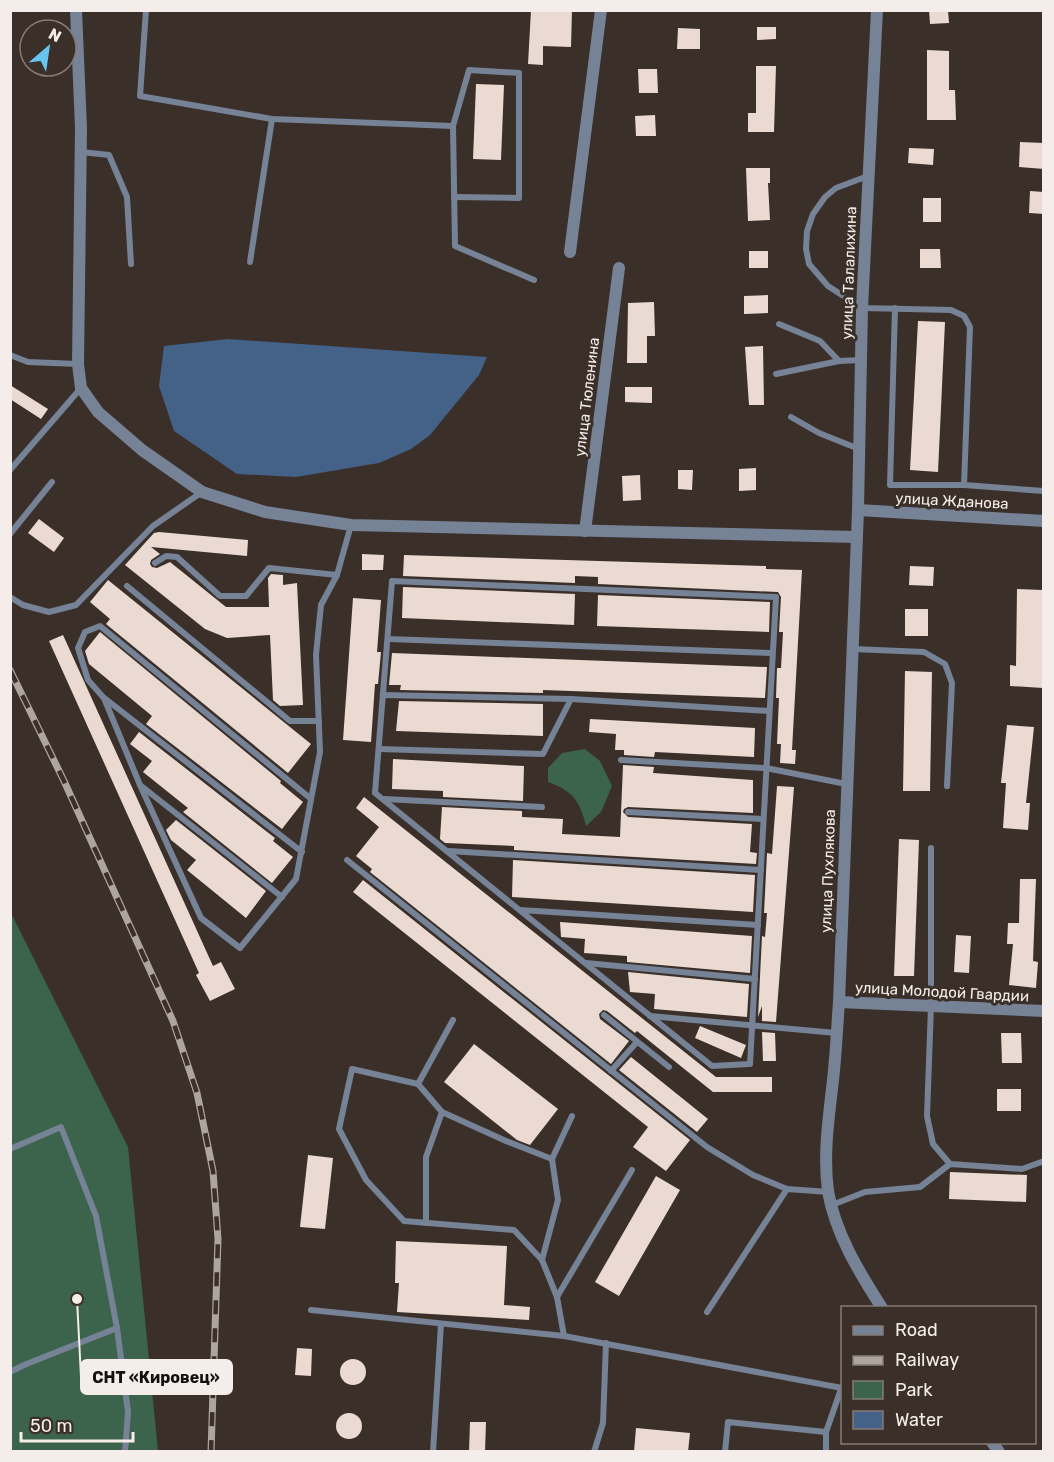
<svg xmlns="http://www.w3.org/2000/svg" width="1054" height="1462" font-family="Rubik,sans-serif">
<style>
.green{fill:#3c634c}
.water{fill:#446188}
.building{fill:#eadad2}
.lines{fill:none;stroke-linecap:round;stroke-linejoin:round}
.service{stroke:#768296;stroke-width:6}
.minor{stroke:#768296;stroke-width:12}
.tertiary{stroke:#768296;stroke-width:12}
.rail-casing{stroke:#aea5a0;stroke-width:7}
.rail{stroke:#3b2f29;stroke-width:4.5;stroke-dasharray:14;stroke-linecap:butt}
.labels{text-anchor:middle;stroke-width:6;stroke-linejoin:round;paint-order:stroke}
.street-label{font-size:15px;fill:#f5ede9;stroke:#3b2f29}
.leader{fill:none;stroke:#f5ede9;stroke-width:2}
.callout-dot{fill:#f5ede9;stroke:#3b2f29;stroke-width:2}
.callout{fill:#f5ede9;stroke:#f5ede9;stroke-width:2}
.callout-label{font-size:16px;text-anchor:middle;font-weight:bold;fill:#111}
</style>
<rect width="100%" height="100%" fill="#3b2f29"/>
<g class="green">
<path d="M585 749 600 761 612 786 601 812 586 826C580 801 573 791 548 782V768L562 753Z"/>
<path d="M10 911 128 1147 158 1451H11Z"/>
</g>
<path class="water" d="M228 339 487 357 479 375 430 435 411 449 379 463 296 477 237 474 174 431 159 386 164 346Z"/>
<g class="building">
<path d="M531 10H572L571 47 543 46V65L528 64Z"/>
<path d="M929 10H948L949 23 930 24Z"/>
<path d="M757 27H776V39L757 40Z"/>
<path d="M678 28 700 29V49H677Z"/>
<path d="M927 50 949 51V90H955L956 120H927Z"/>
<path d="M756 66H776L774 132H748V113H756Z"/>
<path d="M638 69H657L658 93H639Z"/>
<path d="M476 84 504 85 501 160 473 159Z"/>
<path d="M655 115 656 136H636L635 116Z"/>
<path d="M1020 142 1044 143V169L1019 167Z"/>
<path d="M909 148 934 149 933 165 908 163Z"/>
<path d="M746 168H770V183H768L770 220 748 221Z"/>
<path d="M1030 191 1044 192V214L1029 213Z"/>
<rect x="923" y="198" width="18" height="24"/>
<path d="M920 249H940L941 268H920Z"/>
<rect x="749" y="251" width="19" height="17"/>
<path d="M768 295V313L744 314V296Z"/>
<path d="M654 302 655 336H647V363H627L628 303Z"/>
<path d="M918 321 945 322 938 472 910 470Z"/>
<path d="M763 346 764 405H749L745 347Z"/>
<path d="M10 385 48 409 41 419 10 399Z"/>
<path d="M625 387H652V403L625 402Z"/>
<path d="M756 468V490L739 491V469Z"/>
<path d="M678 470H693L692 490 678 489Z"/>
<path d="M640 475 641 500 623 501 622 476Z"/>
<path d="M39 519 64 538 54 552 28 533Z"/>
<path d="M159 532 248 540 247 556 151 547 160 554 151 560 150 564 152 567 157 568 170 562 226 607H269L268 578 271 574 283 575V585L297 583 303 705 280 706 273 700 270 635 227 638 205 629 125 565 154 533Z"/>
<path d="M362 554 384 555 383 570H362Z"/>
<path d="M404 555 766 566V569L802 570 792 750H796L795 764 780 763 781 744H777L779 698H776L777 668H781L783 632H779L781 597 778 592 598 584V577L575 576V583L403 576Z"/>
<path d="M910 566 934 567 933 586 909 585Z"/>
<path d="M108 580 311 744 288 773 106 624 110 619 90 602Z"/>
<path d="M403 587 575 594 574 625 402 618Z"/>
<path d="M1017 589 1043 590V688L1010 686V665L1016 666Z"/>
<path d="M598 595 770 602 769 632 597 626Z"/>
<path d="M353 598 381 600 377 652H381L378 684H375L371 742 343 740Z"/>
<rect x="905" y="609" width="23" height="27"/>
<path d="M100 632 281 781 280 783 303 802 282 829 146 724 152 716 89 664 85 651Z"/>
<path d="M63 635 213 966 221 962 235 989 210 1001 196 975 199 973 49 641Z"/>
<path d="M392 653 767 667 765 698 543 690V693L400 690 401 685H389Z"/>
<path d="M905 671 932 672 930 791H903Z"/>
<path d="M399 701 543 704V736L396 731Z"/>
<path d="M590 719 755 728 754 757 655 752 654 757 624 755V750H615L616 734 589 732Z"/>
<path d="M1007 725 1034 727 1026 803H1030L1028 830 1003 828 1006 783H1001Z"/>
<path d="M139 732 275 838 273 841 293 857 272 883 183 812 188 808 143 772 152 761 130 744Z"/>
<path d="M393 759 524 766 523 801 443 797V791L392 789Z"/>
<path d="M623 765 654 767 653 773 753 780V813L628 807 624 809 623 812 628 817 752 824 750 852 757 853 756 864 514 850V846L445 843 440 839 442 807 522 811V817L563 819 562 834 620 837Z"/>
<path d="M777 786 794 787 776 1022 762 1021V1006L758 1017 762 936 765 937 767 913H764L767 853 772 854Z"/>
<path d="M364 797 716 1077H772V1092H713L637 1031 635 1033 607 1011 603 1010 599 1014 600 1019 629 1041 611 1064 370 872 372 869 356 856 379 827 356 808Z"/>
<path d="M176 820 266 891 246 918 187 870 196 860 171 840 166 830Z"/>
<path d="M899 839 919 840 914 976H894Z"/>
<path d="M513 860 755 875 753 912 512 897Z"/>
<path d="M1020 879H1036L1033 961 1038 962 1036 988 1009 985 1013 944H1007L1008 923H1019Z"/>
<path d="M363 880 690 1140 666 1171 633 1147 648 1127 353 892Z"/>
<path d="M560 922 752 936 750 973 627 962V956L584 953 585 939 561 937Z"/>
<path d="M956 935 971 936 969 973 954 972Z"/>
<path d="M628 972 749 984 747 1017 654 1009 655 994 630 992Z"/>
<path d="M700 1026 746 1045 741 1058 695 1038Z"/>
<path d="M762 1032 775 1033 776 1061H763Z"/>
<path d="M1001 1033H1021L1022 1063H1002Z"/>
<path d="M474 1044 558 1109 530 1145 517 1140 444 1082Z"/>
<path d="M631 1057 708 1119 697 1132 619 1070Z"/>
<rect x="997" y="1089" width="24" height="22"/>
<path d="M308 1155 333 1158 325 1229 300 1227Z"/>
<path d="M950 1172 1027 1175 1026 1202 949 1199Z"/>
<path d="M656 1176 680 1190 619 1296 595 1282Z"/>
<path d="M396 1241 507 1246 504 1305 530 1307 529 1320 397 1312 399 1283H395Z"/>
<path d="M297 1348 312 1349 311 1376 295 1375Z"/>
<circle cx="353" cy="1372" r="13"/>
<circle cx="349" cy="1426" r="13"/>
<path d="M470 1422H486L485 1452H469Z"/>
<path d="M636 1428 690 1433 688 1452H634Z"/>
</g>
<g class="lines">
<g class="service">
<path d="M146 10 140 96 272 119 453 126 455 246 534 280"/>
<path d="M453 126 469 70 519 73V198L454 197"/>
<path d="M81 152 109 155 127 197 131 264"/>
<path d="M868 176 836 188 825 197 813 214 807 231 806 249 809 264 828 286 862 308 951 310 964 316 970 327 964 485"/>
<path d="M250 262 272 119"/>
<path d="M895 308 890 485H964L1044 491"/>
<path d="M779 324 820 341 839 361"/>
<path d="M10 355 28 362 78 364"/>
<path d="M776 374 839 361 861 360"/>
<path d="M791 417 819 433 859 449"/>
<path d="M10 470 81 388"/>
<path d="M10 534 52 482"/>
<path d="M155 563 166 556 177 557 220 596H246L269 568 337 575"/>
<path d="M392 581 776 597 750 1064 712 1066 375 793Z"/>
<path d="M127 586 290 721H319"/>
<path d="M10 597 23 605 49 612 76 605 153 526 202 492"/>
<path d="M388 639 772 653"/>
<path d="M853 649 924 652 945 664 952 683 947 786"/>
<path d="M383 695 571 699 769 711"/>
<path d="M104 698 140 785 282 897"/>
<path d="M379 749 543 754 571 699"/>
<path d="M621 760 766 768 846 784"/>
<path d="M140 785 201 918 240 948 296 879 320 752 316 655 321 605 337 575 351 525"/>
<path d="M384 799 542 807"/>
<path d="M628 812 763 819"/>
<path d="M931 848V1006L927 1116 933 1144 950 1164"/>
<path d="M449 851 761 870"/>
<path d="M302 852 103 697 88 680 78 648 85 632 100 626 310 798"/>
<path d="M347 860 707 1147 753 1175 787 1189 829 1192"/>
<path d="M520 910 758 925"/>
<path d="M586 963 755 979"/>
<path d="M604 1015 669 1067"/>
<path d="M650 1016 836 1033"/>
<path d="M611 1071 637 1042"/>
<path d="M418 1084 453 1020"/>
<path d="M10 1149 61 1127 96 1216 117 1328 128 1412 125 1452"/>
<path d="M832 1205 865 1192 920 1187 950 1164 1022 1169 1044 1161"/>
<path d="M426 1223V1157L442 1112"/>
<path d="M542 1260 558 1200 552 1159"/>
<path d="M557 1297 632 1170"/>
<path d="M311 1310 564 1336 842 1388"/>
<path d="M707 1312 787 1189"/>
<path d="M564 1336 557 1297 542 1260 514 1230 404 1221 366 1180 339 1129 352 1069 418 1084 442 1112 506 1141 552 1159 572 1116"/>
<path d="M10 1372 24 1365 117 1328"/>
<path d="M433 1452 441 1324"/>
<path d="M594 1452 603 1423 606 1343"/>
<path d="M725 1452 728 1422 826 1432"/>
<path d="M826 1452V1432L841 1389"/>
</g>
<g class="minor">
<path d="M76 10 81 128 78 364 81 388 98 412 142 450 202 492 265 512 351 525 857 537"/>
<path d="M570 252 601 10"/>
<path d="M858 510 1044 521"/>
<path d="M585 531 619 268"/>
<path d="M839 1002 1044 1011"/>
</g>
<g class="tertiary">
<path d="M877 10 862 308 858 510 839 1002C837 1028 836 1054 833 1080 829 1116 823 1154 828 1191 835 1233 859 1272 882 1308"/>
<path d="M992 1442 999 1452"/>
</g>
<g class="rail-casing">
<path id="rail" d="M10 670 64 781 173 1021 197 1093 213 1171 218 1239 211 1452"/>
</g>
<use href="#rail" class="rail"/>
</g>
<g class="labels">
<g class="street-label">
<text transform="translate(849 273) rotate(-88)" y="5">улица Талалихина</text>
<text transform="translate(587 397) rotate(-83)" y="5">улица Тюленина</text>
<text transform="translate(952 501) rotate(3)" y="5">улица Жданова</text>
<text transform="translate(828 871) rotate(-88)" y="5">улица Пухлякова</text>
<text transform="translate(942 992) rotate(3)" y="5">улица Молодой Гвардии</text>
</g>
</g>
<path class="leader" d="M77 1299L81 1377"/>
<circle class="callout-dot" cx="77" cy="1299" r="6"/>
<rect class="callout" x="81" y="1360" width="151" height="34" rx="6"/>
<g class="callout-label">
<text x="156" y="1383">СНТ «Кировец»</text>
</g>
<rect width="1054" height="1462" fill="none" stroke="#f5ede9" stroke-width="24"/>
<rect x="841" y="1306" width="195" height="138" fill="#3b2f29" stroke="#857b76" stroke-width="1.5"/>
<rect x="853" y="1326" width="30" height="9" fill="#768296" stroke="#857b76" stroke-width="1.5"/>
<text x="895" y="1336" font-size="18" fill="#f5ede9">Road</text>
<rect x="853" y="1356" width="30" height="9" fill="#aea5a0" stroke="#857b76" stroke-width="1.5"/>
<text x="895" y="1366" font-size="18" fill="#f5ede9">Railway</text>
<rect x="853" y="1381" width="30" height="18" fill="#3c634c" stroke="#857b76" stroke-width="1.5"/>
<text x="895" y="1396" font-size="18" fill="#f5ede9">Park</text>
<rect x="853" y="1411" width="30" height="18" fill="#446188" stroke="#857b76" stroke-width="1.5"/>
<text x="895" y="1426" font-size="18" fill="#f5ede9">Water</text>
<g transform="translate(48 48) rotate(29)"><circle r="28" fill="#3b2f29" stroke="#857b76" stroke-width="1.5"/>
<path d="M0-4.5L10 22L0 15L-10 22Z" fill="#67c4f0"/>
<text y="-9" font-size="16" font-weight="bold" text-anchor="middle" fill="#f5ede9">N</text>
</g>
<path d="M21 1432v9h112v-9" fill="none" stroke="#f5ede9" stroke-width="3"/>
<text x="30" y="1432" font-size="18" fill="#f5ede9" stroke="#3b2f29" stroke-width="4.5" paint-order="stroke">50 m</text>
</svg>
